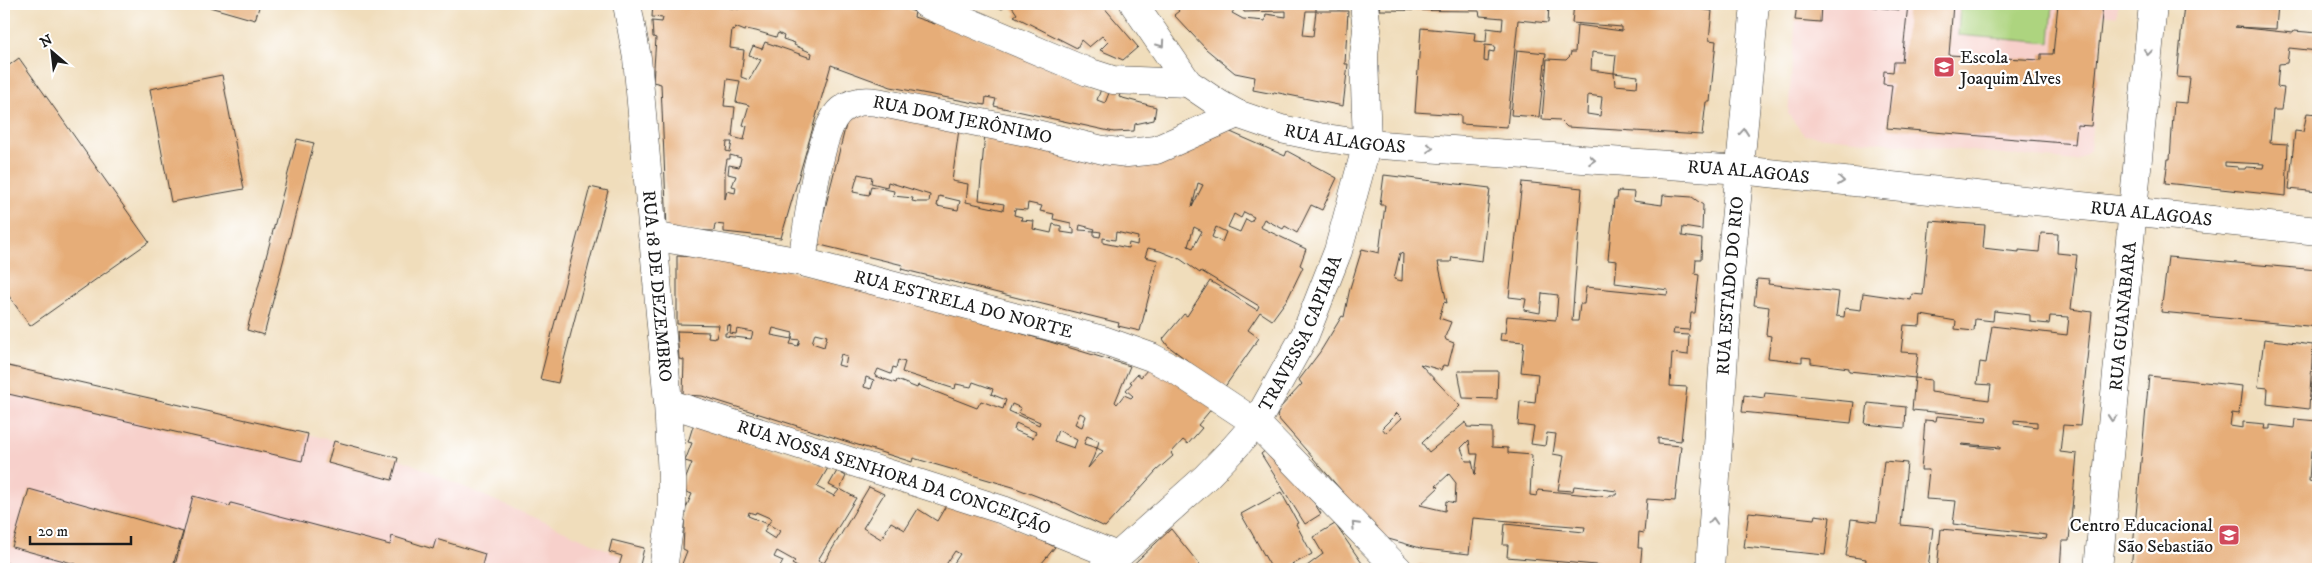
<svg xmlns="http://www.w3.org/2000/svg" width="2322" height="573" font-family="'IM FELL DW Pica',serif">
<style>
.built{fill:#f7d0cb}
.green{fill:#add47f;stroke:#64784e}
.building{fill:#e6ad78;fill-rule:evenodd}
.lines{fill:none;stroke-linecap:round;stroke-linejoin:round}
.minor-casing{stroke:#3c3934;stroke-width:29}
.minor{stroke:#fff;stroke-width:28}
.oneway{stroke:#999}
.labels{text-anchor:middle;stroke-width:4.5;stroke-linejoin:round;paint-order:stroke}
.poi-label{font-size:18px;fill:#1c1c1c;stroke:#fff;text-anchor:start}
.street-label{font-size:18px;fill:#1c1c1c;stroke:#fff}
</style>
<rect width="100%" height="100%" fill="#fff"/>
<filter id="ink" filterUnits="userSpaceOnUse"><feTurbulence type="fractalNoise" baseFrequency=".02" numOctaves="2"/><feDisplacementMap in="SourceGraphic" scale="10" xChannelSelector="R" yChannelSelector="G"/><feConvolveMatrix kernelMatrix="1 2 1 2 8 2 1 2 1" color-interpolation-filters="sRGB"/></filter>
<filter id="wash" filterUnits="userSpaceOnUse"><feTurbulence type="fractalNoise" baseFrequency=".0096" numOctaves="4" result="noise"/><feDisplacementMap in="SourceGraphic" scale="20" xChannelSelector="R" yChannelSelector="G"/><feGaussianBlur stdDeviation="1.12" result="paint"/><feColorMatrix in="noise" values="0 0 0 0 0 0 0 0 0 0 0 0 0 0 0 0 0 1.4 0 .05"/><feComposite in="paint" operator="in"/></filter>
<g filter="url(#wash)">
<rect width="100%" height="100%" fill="#f0ddbb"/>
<g class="built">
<path d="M1797 4H2118L2117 16 2103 14 2090 150 2077 161 1804 135 1788 114Z"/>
<path d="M4 365 308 434 398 458 622 556 644 548 637 569H4Z"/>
</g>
<path class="green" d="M1960 4H2053L2050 43 1958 35Z"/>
<g id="blocks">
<g class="building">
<path d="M199 4H260L255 20Z"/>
<path d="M653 4H705L739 9 742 4H894L915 12 914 17 935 24 936 20 1101 89 1097 100 1105 103 1111 88 1121 91 1119 97 1156 107 1154 120 1135 124 1134 131 1114 132 994 106 996 99 986 97 985 105 891 87 831 65 781 238 724 232V225L715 224 714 231 667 230 661 84 653 82 656 38 653 37 652 21 662 22 663 18 652 17ZM735 27 745 31 746 29 756 31 776 37 778 33 784 36 783 39 795 43 794 45 812 53 811 58 765 42 762 49 753 46 749 55 761 60 749 80 741 77 744 50 730 48 732 29 735 30ZM727 79 740 81 736 102 749 105 743 125 747 126 744 140 732 137 735 107 724 106ZM727 142H732L730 152 726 151ZM730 155 741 158 739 167 729 165 728 174 736 176 732 186 736 187 735 193 727 191 725 199V171L727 159H730Z"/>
<path d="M984 4H1009L1002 9 992 4 988 6Z"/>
<path d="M1010 4H1104L1102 5 1138 47 1123 60 1100 50 1108 42 1102 36 1089 47 1081 40 1077 48 1014 16 1017 14Z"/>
<path d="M1174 4H1238L1232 13 1243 19 1265 21 1266 14 1286 17V11L1244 12 1242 4H1316V11H1348L1345 64H1348L1343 106 1274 92V94L1253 90 1255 77 1235 73 1206 49 1174 15 1179 11ZM1306 11H1316L1313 36 1303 35Z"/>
<path d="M1380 4H1549L1548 23 1518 20 1507 127 1461 124V115L1415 112 1421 28 1475 33 1474 41 1486 42 1487 28 1502 30 1503 18 1480 16 1479 11 1379 10ZM1485 45 1495 46 1494 52 1489 51 1488 62 1484 61Z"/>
<path d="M1574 4H1700V9L1712 11 1709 40 1716 41 1710 102H1706L1702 135 1567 127 1560 120 1542 119 1547 59 1566 60 1570 56 1571 52H1575L1577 25 1622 31V27L1572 23ZM1592 52 1616 55 1614 73 1638 76 1637 87 1615 85 1614 73 1591 70ZM1588 95 1602 97 1600 116 1587 114Z"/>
<path d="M1797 4H1821L1820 22 1795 20Z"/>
<path d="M1853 4H1899V10Z"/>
<path d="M1908 4H1953L1949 55 2041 60V54H2053L2058 4H2103L2091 126 2077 125 2075 144 1887 128 1892 85 1883 84 1884 71 1893 72 1894 62H1902Z"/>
<path d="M2184 4H2278L2276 29 2235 27 2293 33 2294 31 2318 33V51L2289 48 2287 63 2279 64 2277 87 2284 88 2281 110H2273L2270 143 2288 144 2286 196 2165 183 2168 159H2170L2174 102 2187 103 2190 78 2177 77ZM2225 162 2264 164 2263 168 2246 167 2245 169H2238V167L2225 166Z"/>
<path d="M1517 50 1546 53 1539 117 1511 115Z"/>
<path d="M19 58 149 242 30 326 4 289V69Z"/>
<path d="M222 75 244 189 171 202 150 89Z"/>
<path d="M850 109 959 129 952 181 968 184 966 202 1003 210 1004 204 979 200 985 133 1153 164 1156 153 1226 130 1285 156 1287 151 1337 178 1322 210 1311 205 1297 233 1285 226 1283 229 1264 219 1260 227 1306 249 1300 265 1303 267 1288 298 1272 320 1260 312 1248 330 1259 338 1224 388 1168 346 1163 339 1184 314 1187 316 1210 281 1257 310 1259 306 1201 271 1200 273 1180 259 1160 251 1148 248 1145 257 1158 260 1140 331 1118 326 1119 323 901 269 903 265 816 244ZM858 174 872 177 871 183 887 187 888 182 930 195 929 202H917L912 201 913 198 893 196 894 191 871 186 869 195 853 192ZM1198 183 1203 185 1192 207ZM939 196 960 201 958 210 937 206ZM1028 203 1042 206 1040 211 1054 214 1053 219 1071 223V228L1074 229V234L1061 232V226L1053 224 1051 233 1033 229 1034 221 1021 220 1022 217 1014 215 1015 209 1027 210ZM1244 212 1254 217 1251 222 1246 219 1240 232 1228 227 1234 214 1241 218ZM1080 225 1095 229 1094 231 1101 232 1100 237 1094 236V231L1079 230ZM1194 227 1202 231 1193 248 1188 246ZM1216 227 1226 232 1222 242 1212 237ZM1116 232 1138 237 1137 245 1129 243 1128 248 1103 243V238L1115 240Z"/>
<path d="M2307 113 2318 114V192L2289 189 2295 131 2303 132Z"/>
<path d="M297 139 314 143 264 335 247 330Z"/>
<path d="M1384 175 1490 188 1482 261 1452 257 1451 262H1438L1447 303 1444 302 1439 318 1451 322 1445 337 1446 340 1454 343 1448 366 1443 365 1441 370 1420 364 1460 406 1422 443 1429 452 1466 422 1467 427 1492 428V447L1508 448V453L1532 455 1530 495 1537 496 1538 490 1609 497 1610 495H1616L1617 491 1574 486 1573 491 1558 490 1564 456 1553 454 1556 434 1547 433 1545 446 1531 444 1534 427 1518 425 1520 401 1535 403 1538 374 1521 372 1524 342 1500 340 1501 333H1505L1507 316 1556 320 1558 295 1542 293 1540 313 1524 310 1526 299 1509 297 1522 182 1582 188 1572 321H1578L1580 304H1584L1586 287 1667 295 1668 290 1615 283 1617 261 1608 260 1614 199H1617L1618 191 1634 192 1633 201 1662 205 1663 195 1692 197 1703 205 1702 230 1683 227 1682 236 1702 239 1701 259H1696L1695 274 1699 275 1695 313H1691L1689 330 1674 329 1673 334 1689 335 1688 355 1672 353 1670 386 1687 387 1681 441 1658 438V444L1681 446 1675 501 1647 499 1644 533 1639 532 1638 548H1642L1640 569 1507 557 1508 545H1503L1505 524 1584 532 1585 527 1473 518 1469 554 1424 549 1385 538 1339 492 1341 490 1277 417 1279 409 1302 384 1299 380 1320 352 1342 316 1344 317 1350 288 1362 249 1379 253 1385 205H1380ZM1400 253 1403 254 1402 281 1394 279ZM1397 413 1402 418 1386 433 1382 428ZM1469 440 1471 454H1478L1475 475 1472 461H1466L1461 448ZM1449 474 1456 483 1455 503 1446 501 1445 511 1420 505 1439 487 1436 486Z"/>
<path d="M590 187 608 191 558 383 540 379Z"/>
<path d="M1930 221 1985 225 1983 248 2000 250 2019 252V250L2039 252 2041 233 2058 234 2057 253 2077 255 2071 309 2092 312 2080 426 2063 425 2060 452 2077 454 2069 541H2062L2060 569H1937L1941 529 2046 539 2047 535 1953 524 1956 501 1926 499 1929 470H1921L1925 420 1936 421 1937 416 1986 421 1987 417 1912 410 1915 378 1931 380V392L1989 400 1991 385 1977 384 1980 362 1986 363 1992 326 2067 335 2069 317 2050 316 2049 324 2030 322V315L1994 311 1993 321 1975 319 1974 331 1955 329 1956 321 1921 315 1920 326 1904 325 1901 352 1918 353 1915 378 1849 371V368L1811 363V358L1802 357V362L1768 358 1771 336 1766 335 1769 307 1754 305 1757 279 1769 280 1768 284 1839 292 1836 316 1844 317 1845 308 1861 310 1863 293 1911 300 1912 294 1923 295ZM2014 420 2037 422V427L2014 424ZM1962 444 2000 447V449L1961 445Z"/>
<path d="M677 256 700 257 771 266 974 319 1130 366 1115 402 1117 404 1124 395 1131 398 1133 396 1126 390 1132 383 1130 382 1137 374 1141 377 1155 361 1213 407 1198 425 1202 428 1188 444 1183 440 1171 453 1173 456 1156 471 1105 527 1052 502 1013 487 913 458 912 462 702 396 683 395 684 360 679 359 677 331 709 332 708 337 716 338 719 325 677 324ZM728 325 731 326 730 333 736 334 737 329 753 332 751 339 725 336V333H727ZM773 328 793 333 792 339 771 335ZM815 333 827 336 824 347 812 343ZM792 339 800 340 798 346 790 344ZM841 354 847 356 845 367 838 365ZM898 360 905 362 902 372 955 389 956 384 971 387 973 382 993 389 991 394 1006 400 1003 409 981 401 977 408 918 385 917 388 897 380 896 383 875 376 878 369 891 374 893 367 896 368ZM866 377 874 380 871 389 864 387ZM1012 404 1021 408 1019 413 1040 422 1039 425 1009 411ZM1080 413 1086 416 1082 427 1075 424ZM1016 423 1036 432 1033 438 1014 430ZM1058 430 1077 440 1074 448 1054 441ZM1087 436 1099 441 1097 448 1084 444ZM1097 448 1103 451 1088 468 1093 458Z"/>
<path d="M2168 257 2318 270V327L2161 312Z"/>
<path d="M2264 339 2313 345 2309 409 2267 404 2268 388 2258 387Z"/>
<path d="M2317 358H2318V393L2310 392Z"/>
<path d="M4 365 308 434 302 461 4 393Z"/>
<path d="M1458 371H1498L1497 399 1463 398Z"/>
<path d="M2149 376 2242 386 2239 414 2232 413 2230 426 2243 428V422L2265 424 2264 429H2270V425L2294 428 2295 419 2317 421 2318 452 2311 451 2309 481 2318 483V569H2131Z"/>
<path d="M1765 393 1854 402 1851 423 1742 412 1744 395 1764 398Z"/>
<path d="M1868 403 1906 407 1905 428 1865 424Z"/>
<path d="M694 423 828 468 817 487 834 496 839 490 829 485 837 471 846 476 840 489 856 498 818 560 824 563 869 487 884 494 863 528 881 539 891 522 905 530 918 509 937 521 951 497 1055 547 1037 569H950L960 554 955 551 943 569H801L792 564 795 561 777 551 774 557 783 561 779 569H752L746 566 744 569H680L687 551 683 549 685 510 692 494 681 490 692 463 685 461 692 443 688 442ZM749 512 755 514 756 512 772 519 768 524 748 516ZM768 524 780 531 775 539 764 532Z"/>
<path d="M334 441 398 458 392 480 328 463Z"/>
<path d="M1273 444 1294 470 1321 514 1305 524 1261 454Z"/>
<path d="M1884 461 1907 463 1901 525 1933 528 1928 569H1865L1866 559 1846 556 1851 519 1877 522Z"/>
<path d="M29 489 183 532 172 569H94L12 547Z"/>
<path d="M1281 492 1298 523 1296 524 1312 554 1284 569H1272L1241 514Z"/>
<path d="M193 496 230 506 231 503 390 545 392 536 433 549 436 539 485 554 481 569H174Z"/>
<path d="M1749 512 1814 519 1815 515 1830 517 1825 555 1744 547Z"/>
<path d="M1335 524 1366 569H1303L1323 554 1313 537Z"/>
<path d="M1171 529 1203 569H1128L1140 558Z"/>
<path d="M612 540 644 548 639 569H618L622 556 609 552Z"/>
<path d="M7 563 28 569H6Z"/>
<path d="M1419 564 1433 567 1440 569H1416Z"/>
</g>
</g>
</g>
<g filter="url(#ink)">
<use href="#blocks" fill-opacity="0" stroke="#3c3934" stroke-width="1"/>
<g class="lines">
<g class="minor-casing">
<g id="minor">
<path id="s1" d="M627 4 637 58 668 403 672 477V508L663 569"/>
<path d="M926 4 1088 72 1113 80 1188 83"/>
<path id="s2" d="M1134 4 1188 83 1219 104 1237 114 1281 129 1319 137 1367 144 1740 170 2318 231"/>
<path id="s3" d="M652 236 802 262 1103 340 1151 357 1176 370 1256 423 1398 569"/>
<path id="s4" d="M802 262C807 231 818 128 841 110 852 101 864 100 877 102L1037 134 1103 150 1127 153 1156 150 1237 114"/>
<path id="s5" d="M668 403 1003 510 1117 556"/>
<path id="s6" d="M1103 569 1205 478 1235 447 1256 423 1305 335 1338 251 1367 144 1364 55 1367 30 1364 4"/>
<path id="s7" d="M1710 569 1727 308 1755 4"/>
<path id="s8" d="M2098 569 2153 4"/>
</g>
</g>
<use href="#minor" class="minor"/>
</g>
<defs><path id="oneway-chevron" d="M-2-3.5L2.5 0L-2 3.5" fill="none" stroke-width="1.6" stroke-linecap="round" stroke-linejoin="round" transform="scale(1.25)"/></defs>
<g class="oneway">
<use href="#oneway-chevron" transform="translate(1161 44) rotate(55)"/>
<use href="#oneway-chevron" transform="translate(2148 52) rotate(96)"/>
<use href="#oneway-chevron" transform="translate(1744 132) rotate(-85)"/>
<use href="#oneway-chevron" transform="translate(1430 148) rotate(4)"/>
<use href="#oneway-chevron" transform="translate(1592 160) rotate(4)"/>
<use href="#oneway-chevron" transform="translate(1841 181) rotate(6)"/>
<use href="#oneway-chevron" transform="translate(2112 418) rotate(95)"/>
<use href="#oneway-chevron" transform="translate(1713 521) rotate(-86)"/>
<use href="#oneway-chevron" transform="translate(1355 525) rotate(-134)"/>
</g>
</g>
<defs>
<g id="school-square" transform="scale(1.125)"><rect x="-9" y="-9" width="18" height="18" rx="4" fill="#d1495b" stroke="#fff"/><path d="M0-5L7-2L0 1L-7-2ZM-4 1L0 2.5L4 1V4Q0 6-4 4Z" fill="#fff"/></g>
</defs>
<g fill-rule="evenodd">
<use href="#school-square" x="1944" y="67"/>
<use href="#school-square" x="2229" y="535"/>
</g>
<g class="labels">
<g class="poi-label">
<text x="1960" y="63">Escola<tspan x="1960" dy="21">Joaquim Alves</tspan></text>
<text x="2213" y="531" text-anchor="end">Centro Educacional<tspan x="2213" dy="21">São Sebastião</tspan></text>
</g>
<g class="street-label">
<text dy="6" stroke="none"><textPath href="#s4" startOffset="284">RUA DOM JERÔNIMO</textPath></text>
<text dy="6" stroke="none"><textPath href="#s2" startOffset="265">RUA ALAGOAS</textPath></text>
<text dy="6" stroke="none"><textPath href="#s2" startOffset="670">RUA ALAGOAS</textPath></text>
<text dy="6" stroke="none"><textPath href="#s2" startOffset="1075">RUA ALAGOAS</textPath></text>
<text dy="6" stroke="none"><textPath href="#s1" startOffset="284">RUA 18 DE DEZEMBRO</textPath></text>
<text dy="6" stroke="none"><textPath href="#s7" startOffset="284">RUA ESTADO DO RIO</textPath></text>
<text dy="6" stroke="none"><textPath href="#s3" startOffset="319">RUA ESTRELA DO NORTE</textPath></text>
<text dy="6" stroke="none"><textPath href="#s8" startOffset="254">RUA GUANABARA</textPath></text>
<text dy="6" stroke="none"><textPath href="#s6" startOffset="312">TRAVESSA CAPIABA</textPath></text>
<text dy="6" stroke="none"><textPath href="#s5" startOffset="238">RUA NOSSA SENHORA DA CONCEIÇÃO</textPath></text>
</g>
</g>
<rect width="2322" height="573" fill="none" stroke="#fff" stroke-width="20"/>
<g transform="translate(52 52) rotate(332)" stroke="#ffffff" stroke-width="4" paint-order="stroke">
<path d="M0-4L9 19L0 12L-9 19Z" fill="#1c1c1c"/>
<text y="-8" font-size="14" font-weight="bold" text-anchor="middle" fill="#1c1c1c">N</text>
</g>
<path d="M30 536v8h101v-8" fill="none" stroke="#1c1c1c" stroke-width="2.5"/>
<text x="38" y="536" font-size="15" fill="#1c1c1c" stroke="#ffffff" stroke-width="4" paint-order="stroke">20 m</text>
</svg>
